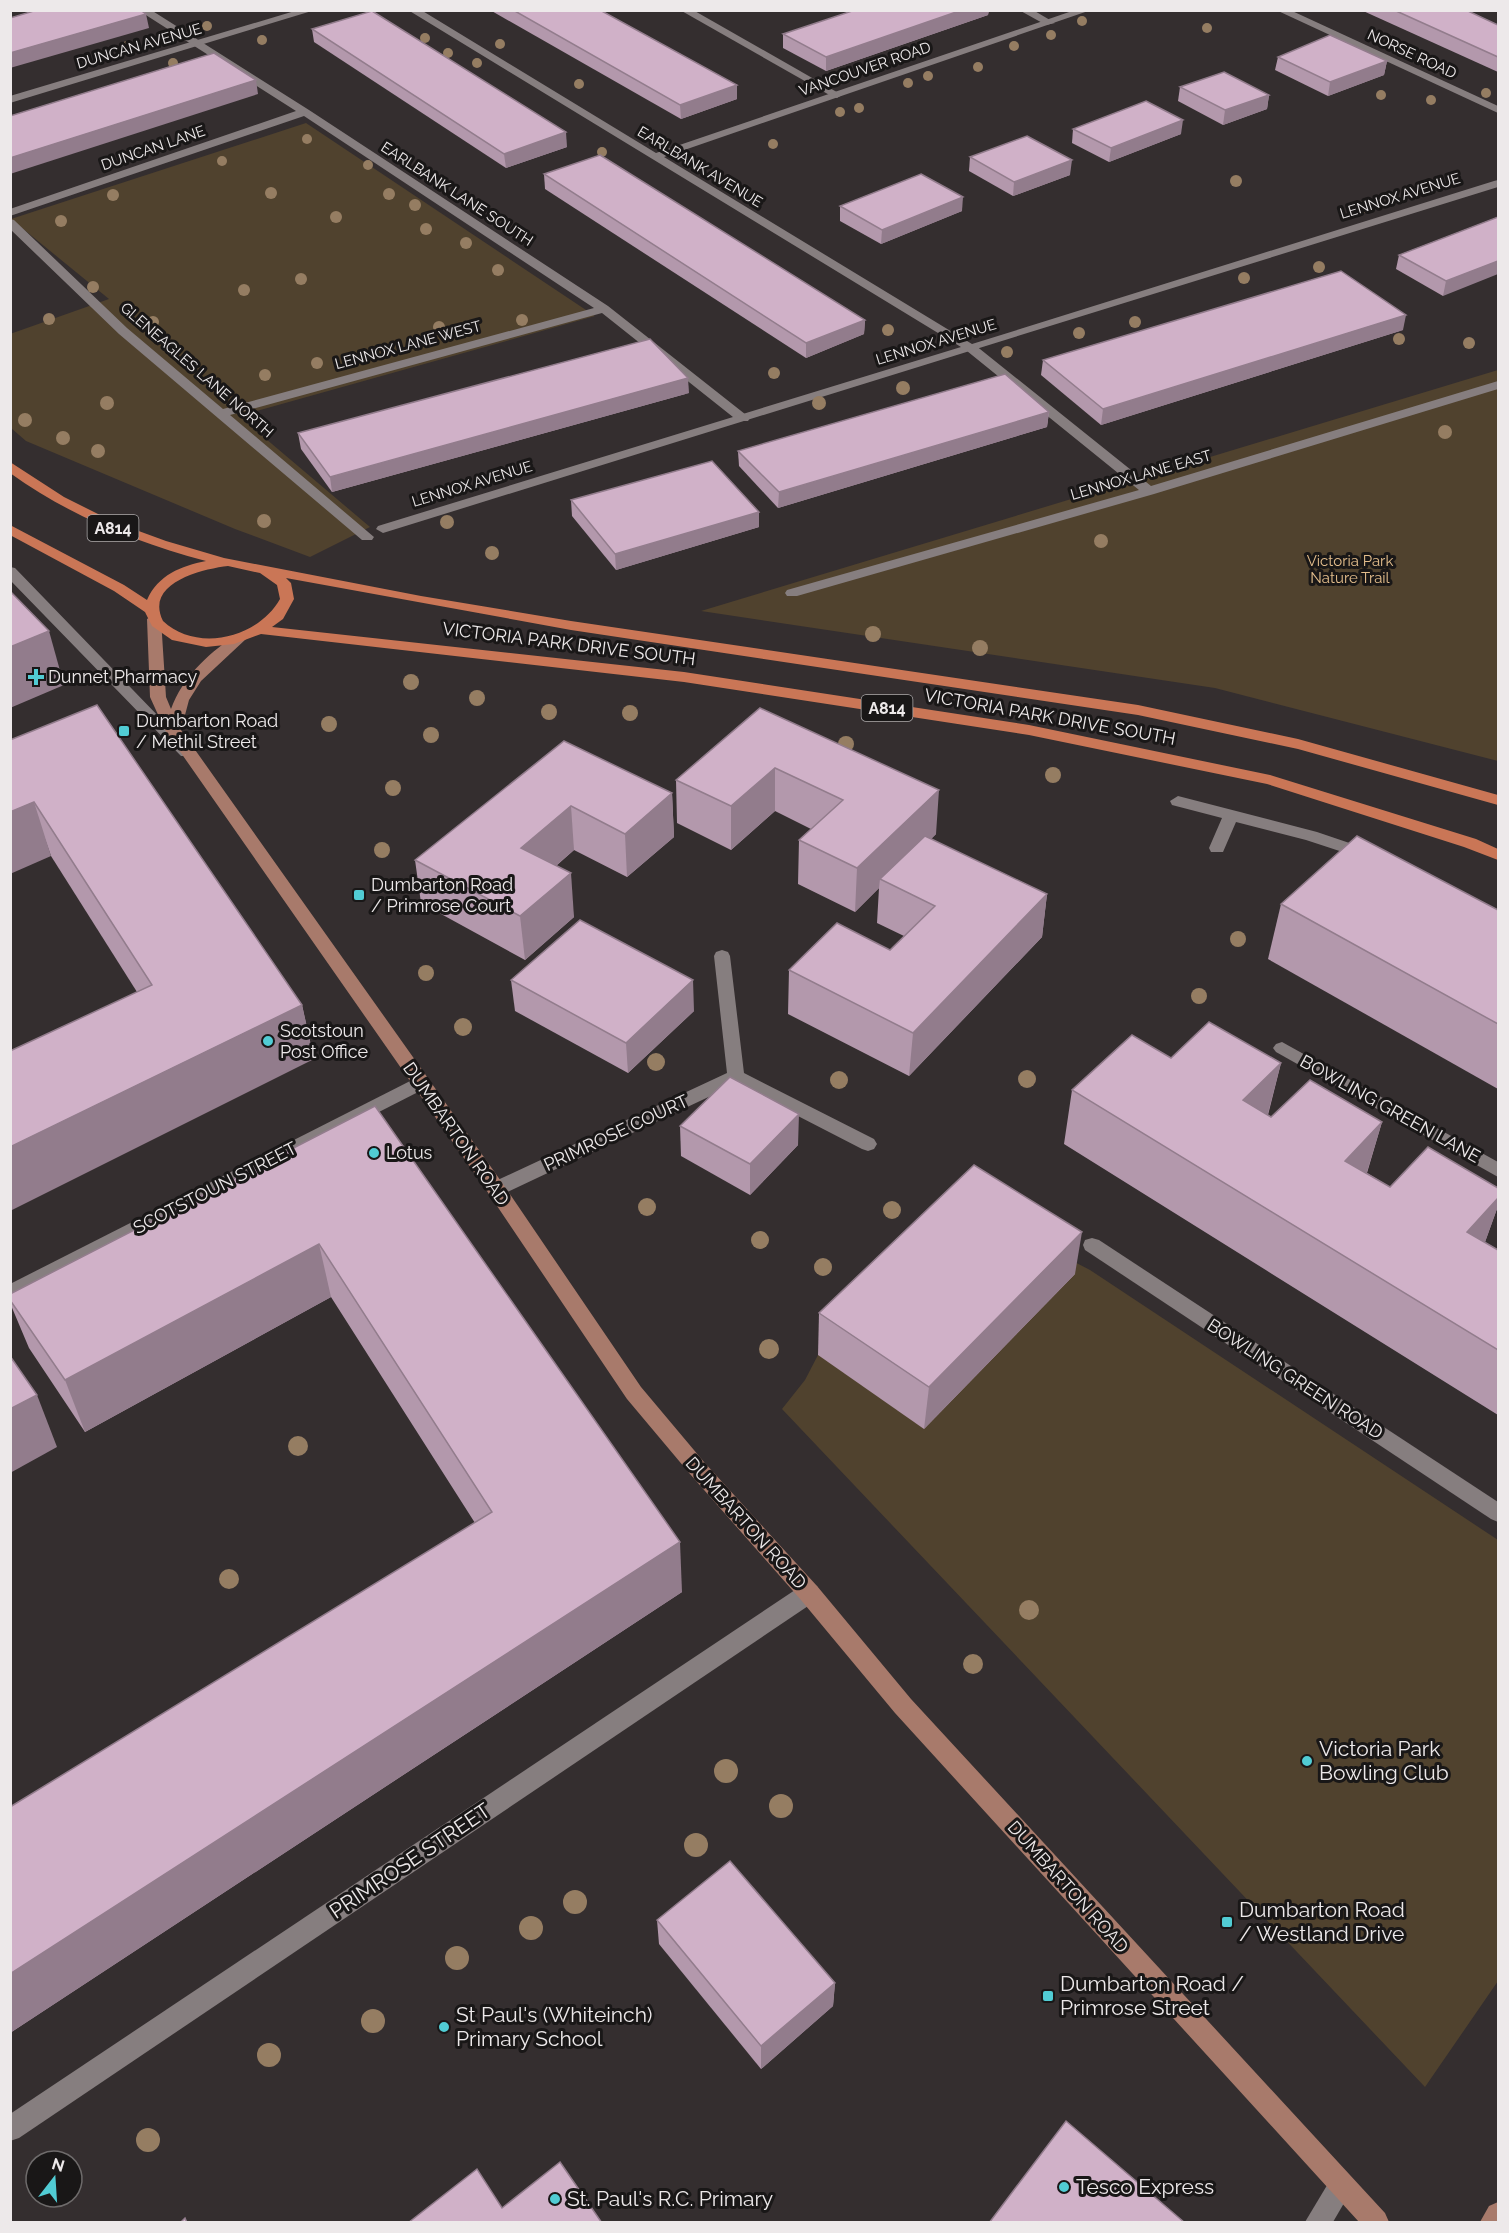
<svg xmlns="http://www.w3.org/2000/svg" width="1509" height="2233" font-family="Raleway,sans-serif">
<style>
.green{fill:#50422e}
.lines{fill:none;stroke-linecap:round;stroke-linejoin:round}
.lane{fill:#867e7f;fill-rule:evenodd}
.street{fill:#867e7f;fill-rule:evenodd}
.secondary{fill:#a87a6b;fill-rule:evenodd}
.primary{fill:#ca7656;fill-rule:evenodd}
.tree{fill:#957d62}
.wall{fill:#b398ac}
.shaded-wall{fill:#927c8c}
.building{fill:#d0b1c8;stroke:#927c8c;stroke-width:1.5}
.poi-dot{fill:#51ccd4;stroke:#191717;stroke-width:2}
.labels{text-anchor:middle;stroke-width:6;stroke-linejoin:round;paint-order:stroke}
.far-street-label{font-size:15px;fill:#ede9ea;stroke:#191717}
.far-park-label{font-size:15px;fill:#e4be8c;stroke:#191717}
.shield{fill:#191717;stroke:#adaaab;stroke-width:1.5}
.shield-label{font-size:16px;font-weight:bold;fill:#ede9ea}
.street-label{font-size:18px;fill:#ede9ea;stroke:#191717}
.poi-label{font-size:18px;fill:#ede9ea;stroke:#191717;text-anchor:start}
.near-poi-label{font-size:21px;fill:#ede9ea;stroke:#191717;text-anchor:start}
.near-street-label{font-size:21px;fill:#ede9ea;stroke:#191717}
</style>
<rect width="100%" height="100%" fill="#342e2f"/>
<g class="green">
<path d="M306 123 595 316 239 416 370 527 310 557 235 529 26 441 11 428 10 334 109 299 11 219Z"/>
<path d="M1498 370V761L1215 688 701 611Z"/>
<path d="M970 1208 1090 1270 1498 1540V1981L1425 2087 782 1409 805 1380 818 1355Z"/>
</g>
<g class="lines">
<g class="lane">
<path d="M138 10H151L309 110 608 306 750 418 748 421H738L602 313 230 415 374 537 372 540H362L119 334 10 229V219L14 220 127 328 223 409 594 308 304 116 10 216V209L296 111Z"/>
<path d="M680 10H693L842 95 837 98 833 97Z"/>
<path d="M1019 10H1033L1055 23 1046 25Z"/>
<path d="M971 344 975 345 1151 486 1498 381V389L1154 494 797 596H787L785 593 787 590 1139 490 967 351 965 348 967 345Z"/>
<path d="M10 567 15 568 191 750 194 753 191 756H181L10 580Z"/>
<path d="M1282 1042 1498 1162V1177L1276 1052 1273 1048 1276 1044Z"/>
<path d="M1341 2173 1350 2177 1354 2186 1333 2222H1305L1332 2177Z"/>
</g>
<g class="street">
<path d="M298 10H315L10 103V96Z"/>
<path d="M408 10H421L656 153 1075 10H1091L664 157 972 344 1494 181 1498 180V187L383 533 376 529 378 526 961 347Z"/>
<path d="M1276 10H1290L1498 106V113Z"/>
<path d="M1178 796 1317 832 1373 851 1375 855 1373 859 1367 860 1306 840 1236 822 1223 852H1211L1209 848 1222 818 1172 805 1170 801Z"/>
<path d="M722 950 728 952 730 956 744 1073 874 1139 877 1144 874 1149 868 1151 862 1149 736 1084 503 1194 496 1196 489 1194 487 1189 489 1184 727 1073 714 956 716 952Z"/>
<path d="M420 1076 426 1078 429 1083 426 1088 10 1300V1284Z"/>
<path d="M1092 1238 1099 1240 1498 1502V1522L1491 1519 1085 1250 1083 1245 1085 1240Z"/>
<path d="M809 1584 817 1586 820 1593 817 1600 19 2138 10 2141V2114L801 1586Z"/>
</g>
<g class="secondary">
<path d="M154 615 161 619 166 697 171 709C183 677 206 656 234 636L239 635 246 639 201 681 189 700 181 730 503 1184 641 1387 704 1462 817 1586 911 1699 1385 2213 1389 2222H1359L895 1713 801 1600 690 1474 627 1399 489 1194 165 730 150 697 147 619Z"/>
<path d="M1498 2202V2222H1480L1489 2206Z"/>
</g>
<path class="primary" d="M10 462 64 497 114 522 166 541 224 558 421 596 571 621 1138 705 1298 739 1498 795V805L1298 749 1138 715 571 630 286 578 291 583 294 599 283 619 272 627 684 672 1029 725 1270 775 1476 839 1498 849V860L1464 847 1267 784 1029 735 684 682 261 634 234 644 206 647 172 640 152 626 145 612 114 591 10 535V525L124 585 147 600C158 575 181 566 206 561 135 542 70 516 10 473ZM228 566 260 573 277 585 280 599C258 638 197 653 163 621 144 583 202 569 228 566Z"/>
</g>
<g class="tree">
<circle cx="1082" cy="21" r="5"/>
<circle cx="207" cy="26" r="5"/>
<circle cx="1207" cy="28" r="5"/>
<circle cx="1051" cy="35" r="5"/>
<circle cx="425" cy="38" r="5"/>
<circle cx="262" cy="40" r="5"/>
<circle cx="500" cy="44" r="5"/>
<circle cx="127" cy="46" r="5"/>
<circle cx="1014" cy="46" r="5"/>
<circle cx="448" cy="53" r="5"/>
<circle cx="173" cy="63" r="5"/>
<circle cx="477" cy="63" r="5"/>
<circle cx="978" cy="67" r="5"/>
<circle cx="928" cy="76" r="5"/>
<circle cx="908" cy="83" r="5"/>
<circle cx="579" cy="84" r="5"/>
<circle cx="1486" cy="93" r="5"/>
<circle cx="1381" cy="95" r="5"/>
<circle cx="1431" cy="100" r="5"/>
<circle cx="859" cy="108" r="5"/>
<circle cx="840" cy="112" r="5"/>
<circle cx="307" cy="139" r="5"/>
<circle cx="773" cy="144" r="5"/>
<circle cx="602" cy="152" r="5"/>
<circle cx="222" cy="161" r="5"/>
<circle cx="368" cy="165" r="5"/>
<circle cx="1236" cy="181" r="6"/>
<circle cx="271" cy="193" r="6"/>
<circle cx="389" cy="194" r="6"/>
<circle cx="113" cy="195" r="6"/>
<circle cx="415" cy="205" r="6"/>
<circle cx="1364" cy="207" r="6"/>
<circle cx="336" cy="217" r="6"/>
<circle cx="61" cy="221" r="6"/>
<circle cx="426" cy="229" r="6"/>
<circle cx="466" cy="243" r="6"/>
<circle cx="1319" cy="267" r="6"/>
<circle cx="498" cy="270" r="6"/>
<circle cx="1244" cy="278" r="6"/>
<circle cx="301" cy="279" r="6"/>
<circle cx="93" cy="287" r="6"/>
<circle cx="244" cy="290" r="6"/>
<circle cx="49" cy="319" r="6"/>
<circle cx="522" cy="320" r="6"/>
<circle cx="153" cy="322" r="6"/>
<circle cx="1135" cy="322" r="6"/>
<circle cx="439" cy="327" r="6"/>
<circle cx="888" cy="330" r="6"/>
<circle cx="1079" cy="333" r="6"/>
<circle cx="1399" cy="339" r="6"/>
<circle cx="1469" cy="343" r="6"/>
<circle cx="1007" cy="352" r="6"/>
<circle cx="187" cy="358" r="6"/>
<circle cx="317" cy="363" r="6"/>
<circle cx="774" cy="373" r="6"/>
<circle cx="265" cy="375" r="6"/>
<circle cx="903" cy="388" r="7"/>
<circle cx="107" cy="403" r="7"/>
<circle cx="819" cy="403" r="7"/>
<circle cx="25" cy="420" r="7"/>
<circle cx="1445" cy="432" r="7"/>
<circle cx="63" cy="438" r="7"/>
<circle cx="98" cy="451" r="7"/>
<circle cx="264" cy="521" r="7"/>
<circle cx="447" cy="522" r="7"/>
<circle cx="1101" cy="541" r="7"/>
<circle cx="492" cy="553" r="7"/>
<circle cx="873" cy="634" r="8"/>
<circle cx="980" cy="648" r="8"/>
<circle cx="411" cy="682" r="8"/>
<circle cx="477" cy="698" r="8"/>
<circle cx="549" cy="712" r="8"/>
<circle cx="630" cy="713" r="8"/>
<circle cx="329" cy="724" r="8"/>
<circle cx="431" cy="735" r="8"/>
<circle cx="846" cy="744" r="8"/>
<circle cx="1053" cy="775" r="8"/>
<circle cx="393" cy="788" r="8"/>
<circle cx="382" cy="850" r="8"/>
<circle cx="1238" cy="939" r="8"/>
<circle cx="426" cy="973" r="8"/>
<circle cx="1199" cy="996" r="8"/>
<circle cx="463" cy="1027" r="9"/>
<circle cx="656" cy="1062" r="9"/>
<circle cx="1027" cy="1079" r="9"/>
<circle cx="839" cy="1080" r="9"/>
<circle cx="647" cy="1207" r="9"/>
<circle cx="892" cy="1210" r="9"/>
<circle cx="760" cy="1240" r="9"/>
<circle cx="823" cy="1267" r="9"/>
<circle cx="769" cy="1349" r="10"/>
<circle cx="298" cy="1446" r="10"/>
<circle cx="229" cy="1579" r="10"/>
<circle cx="1029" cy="1610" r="10"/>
<circle cx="973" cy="1664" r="10"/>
<circle cx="726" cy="1771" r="12"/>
<circle cx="781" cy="1806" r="12"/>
<circle cx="696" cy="1845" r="12"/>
<circle cx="575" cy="1902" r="12"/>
<circle cx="531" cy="1928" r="12"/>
<circle cx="457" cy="1958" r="12"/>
<circle cx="373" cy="2021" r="12"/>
<circle cx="269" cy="2055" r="12"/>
<circle cx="148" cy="2140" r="12"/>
</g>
<g class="wall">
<path d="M490 10H600L737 85V99L681 119Z"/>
<path d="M855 10H989L988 15 826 71 783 48V34Z"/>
<path d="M1361 10H1466L1498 25V72Z"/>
<path d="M312 29 567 147 506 168 314 42Z"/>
<path d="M1278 57 1387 61 1384 75 1328 96 1275 70Z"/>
<path d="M1180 87 1269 95 1267 109 1223 125 1178 101Z"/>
<path d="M1073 129 1181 134 1109 162 1072 143Z"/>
<path d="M970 157 1070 175 1013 196 969 171Z"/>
<path d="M544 174 865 320 864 334 806 358 545 189Z"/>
<path d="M840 206 962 211 881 244 840 221Z"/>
<path d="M1498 217 1443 296 1396 269 1399 255Z"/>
<path d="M1403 330 1101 425 1041 375 1043 360Z"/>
<path d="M689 393 332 492 301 449 298 433Z"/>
<path d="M1049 412 1047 427 778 508 739 466 738 451Z"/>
<path d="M571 500 759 512V527L616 570 572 516Z"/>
<path d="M760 708 936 834 931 839 1047 894 1042 937 909 1076 788 1014 789 970 890 950 904 936 877 923 879 888 855 912 798 884 799 840 811 829 775 811 731 850 677 823 676 780Z"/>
<path d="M10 740 302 1005 314 1059 137 992 51 856Z"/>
<path d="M564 741 672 793 674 837 627 877 574 850 556 866 574 917 525 960 421 903 415 860Z"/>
<path d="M1281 904 1498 910V1089L1268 959Z"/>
<path d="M511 980 694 1011 628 1073 515 1011Z"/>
<path d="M1281 1063 1268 1115 1271 1117 1382 1122 1367 1173 1390 1187 1498 1188V1206L1485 1242 1498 1250V1415L1064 1144 1072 1090Z"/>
<path d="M375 1106 682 1592 10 2033V1807L475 1523 331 1297 85 1432 29 1348 10 1303V1294Z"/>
<path d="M680 1126 798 1145 750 1195 681 1156Z"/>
<path d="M1075 1274 924 1429 818 1355 819 1313Z"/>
<path d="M657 1920 835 1983 833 2006 761 2069 659 1944Z"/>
</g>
<g class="shaded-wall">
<path d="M962 10H989L988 15 826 71V57Z"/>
<path d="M146 14 149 28 10 68V53Z"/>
<path d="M1387 61 1384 75 1328 96 1330 82Z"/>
<path d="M256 80 258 94 10 174V158Z"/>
<path d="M737 85V99L681 119 680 105Z"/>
<path d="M1269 95 1267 109 1223 125 1225 110Z"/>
<path d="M1183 120 1181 134 1109 162 1111 148Z"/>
<path d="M566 132 567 147 506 168 504 154Z"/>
<path d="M1072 160 1070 175 1013 196 1014 182Z"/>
<path d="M963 197 962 211 881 244 882 230Z"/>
<path d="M1498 261V274L1443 296 1446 281Z"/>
<path d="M1406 315 1403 330 1101 425 1103 409Z"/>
<path d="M865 320 864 334 806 358V343Z"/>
<path d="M688 378 689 393 332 492 330 477Z"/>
<path d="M1049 412 1047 427 778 508 779 492Z"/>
<path d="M759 512V527L616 570 615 554Z"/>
<path d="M49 631 64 685 10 708V647Z"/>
<path d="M775 768V811L731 850V806Z"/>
<path d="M939 790 936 834 886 882 880 879 879 888 855 912 857 868Z"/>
<path d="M672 793 674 837 627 877 625 834Z"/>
<path d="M34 802 51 856 10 874V812Z"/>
<path d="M571 806 574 850 525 892 521 848Z"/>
<path d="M571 873 574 917 525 960 520 916Z"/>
<path d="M1047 894 1042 937 909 1076 913 1033Z"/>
<path d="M693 980 694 1011 628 1073 626 1043Z"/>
<path d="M302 1005 314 1059 10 1211V1147Z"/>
<path d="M1281 1063 1267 1117 1243 1100Z"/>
<path d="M799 1114 798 1145 750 1195V1164Z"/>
<path d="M1382 1122 1366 1175 1345 1161Z"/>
<path d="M1498 1198V1206L1484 1245 1467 1232Z"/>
<path d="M1082 1232 1075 1274 924 1429 929 1387Z"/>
<path d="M319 1244 331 1297 85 1432 65 1380Z"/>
<path d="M37 1395 57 1447 10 1473V1409Z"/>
<path d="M680 1542 682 1592 10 2033V1974Z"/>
<path d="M835 1983 833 2006 761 2069V2046Z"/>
</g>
<g class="building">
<path d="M37 10H140L146 14 10 53V18Z"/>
<path d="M513 10H600L737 85 680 105Z"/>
<path d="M855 10H962L826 57 783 34Z"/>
<path d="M1394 10H1466L1498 25V57Z"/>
<path d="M372 11 566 132 504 154 312 29Z"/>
<path d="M1330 35 1387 61 1330 82 1278 57Z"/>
<path d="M214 53 256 80 10 158V116Z"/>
<path d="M1224 72 1269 95 1225 110 1180 87Z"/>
<path d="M1146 101 1183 120 1111 148 1073 129Z"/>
<path d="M1027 136 1072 160 1014 182 970 157Z"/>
<path d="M600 155 865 320 806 343 544 174Z"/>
<path d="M921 174 963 197 882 230 840 206Z"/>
<path d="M1498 217V261L1446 281 1399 255Z"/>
<path d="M1341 271 1406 315 1103 409 1043 360Z"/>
<path d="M650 339 688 378 330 477 298 433Z"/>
<path d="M1005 374 1049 412 779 492 738 451Z"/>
<path d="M712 461 759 512 615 554 571 500Z"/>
<path d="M10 591 49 631 10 647Z"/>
<path d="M97 705 302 1005 10 1147V1051L152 985 34 802 10 812V740Z"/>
<path d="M760 708 939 790 857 868 799 840 843 800 775 768 731 806 676 780Z"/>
<path d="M564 741 672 793 625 834 571 806 521 848 571 873 520 916 415 860Z"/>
<path d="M925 836 1047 894 913 1033 789 970 837 923 890 950 935 906 880 879Z"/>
<path d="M1357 836 1498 910V1024L1281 904Z"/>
<path d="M580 920 693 980 626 1043 511 980Z"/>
<path d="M1209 1022 1281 1063 1243 1100 1271 1117 1310 1080 1382 1122 1345 1161 1390 1187 1428 1147 1498 1188V1198L1467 1232 1498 1250V1350L1072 1090 1132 1035 1171 1058Z"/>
<path d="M730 1077 799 1114 750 1164 680 1126Z"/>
<path d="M375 1106 680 1542 10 1974V1807L492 1512 319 1244 65 1380 10 1300V1294Z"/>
<path d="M974 1165 1082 1232 929 1387 819 1313Z"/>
<path d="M10 1356 37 1395 10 1409Z"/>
<path d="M730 1861 835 1983 761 2046 657 1920Z"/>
<path d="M1066 2121 1185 2223H989Z"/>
<path d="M560 2162 602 2223H408L477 2169 502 2208Z"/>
<path d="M185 2218 187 2223H180Z"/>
</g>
<g class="poi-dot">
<path d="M33 668h6v6h6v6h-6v6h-6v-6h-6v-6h6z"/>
<rect x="118" y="725" width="12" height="12" rx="3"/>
<rect x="353" y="889" width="12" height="12" rx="3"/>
<circle cx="268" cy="1041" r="6"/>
<circle cx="374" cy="1153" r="6"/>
<circle cx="1307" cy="1761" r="6"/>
<rect x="1221" y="1916" width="12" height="12" rx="3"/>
<rect x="1042" y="1990" width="12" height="12" rx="3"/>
<circle cx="444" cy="2027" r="6"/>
<circle cx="1064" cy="2187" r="6"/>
<circle cx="555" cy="2199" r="6"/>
</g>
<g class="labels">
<g class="far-street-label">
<text transform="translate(139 46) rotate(-16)" y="5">DUNCAN AVENUE</text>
<text transform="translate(1412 54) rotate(25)" y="5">NORSE ROAD</text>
<text transform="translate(865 69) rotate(-19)" y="5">VANCOUVER ROAD</text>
<text transform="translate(153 148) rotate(-19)" y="5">DUNCAN LANE</text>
<text transform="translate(700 167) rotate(31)" y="5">EARLBANK AVENUE</text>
<text transform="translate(457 194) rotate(33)" y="5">EARLBANK LANE SOUTH</text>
<text transform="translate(1400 196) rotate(-17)" y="5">LENNOX AVENUE</text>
<text transform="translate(936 342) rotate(-17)" y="5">LENNOX AVENUE</text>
<text transform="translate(408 345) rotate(-15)" y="5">LENNOX LANE WEST</text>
<text transform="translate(197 370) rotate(41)" y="5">GLENEAGLES LANE NORTH</text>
<text transform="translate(1141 475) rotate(-16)" y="5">LENNOX LANE EAST</text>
<text transform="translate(472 484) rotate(-17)" y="5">LENNOX AVENUE</text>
</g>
<g class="far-park-label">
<text x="1350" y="566">Victoria Park<tspan x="1350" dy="17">Nature Trail</tspan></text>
</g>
<g class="shield">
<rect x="87.5" y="515" width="51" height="26" rx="4.5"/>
<rect x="861.5" y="695" width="51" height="26" rx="4.5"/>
</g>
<g class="shield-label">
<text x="113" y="534">A814</text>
<text x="887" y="714">A814</text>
</g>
<g class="street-label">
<text transform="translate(569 644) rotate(7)" y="6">VICTORIA PARK DRIVE SOUTH</text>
<text transform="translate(1050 717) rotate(10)" y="6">VICTORIA PARK DRIVE SOUTH</text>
<text transform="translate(1390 1109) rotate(29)" y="6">BOWLING GREEN LANE</text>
<text transform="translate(616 1133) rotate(-25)" y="6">PRIMROSE COURT</text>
<text transform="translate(456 1134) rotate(55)" y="6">DUMBARTON ROAD</text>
<text transform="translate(215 1188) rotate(-27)" y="6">SCOTSTOUN STREET</text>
<text transform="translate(1295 1379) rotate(33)" y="6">BOWLING GREEN ROAD</text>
<text transform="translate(746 1523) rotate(48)" y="6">DUMBARTON ROAD</text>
<text transform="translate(1068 1887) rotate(48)" y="6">DUMBARTON ROAD</text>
</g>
<g class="poi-label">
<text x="48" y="683">Dunnet Pharmacy</text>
<text x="136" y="727">Dumbarton Road<tspan x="136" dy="21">/ Methil Street</tspan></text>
<text x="371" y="891">Dumbarton Road<tspan x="371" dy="21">/ Primrose Court</tspan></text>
<text x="280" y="1037">Scotstoun<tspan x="280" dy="21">Post Office</tspan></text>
<text x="386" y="1159">Lotus</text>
</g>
<g class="near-poi-label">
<text x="1319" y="1756">Victoria Park<tspan x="1319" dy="24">Bowling Club</tspan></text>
<text x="1239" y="1917">Dumbarton Road<tspan x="1239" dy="24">/ Westland Drive</tspan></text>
<text x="1060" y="1991">Dumbarton Road /<tspan x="1060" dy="24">Primrose Street</tspan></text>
<text x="456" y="2022">St Paul's (Whiteinch)<tspan x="456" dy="24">Primary School</tspan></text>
<text x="1076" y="2194">Tesco Express</text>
<text x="567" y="2206">St. Paul's R.C. Primary</text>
</g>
<g class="near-street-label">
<text transform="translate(410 1861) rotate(-34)" y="7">PRIMROSE STREET</text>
</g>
</g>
<rect width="1509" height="2233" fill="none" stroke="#ede9ea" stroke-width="24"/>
<g transform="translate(54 2179) rotate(17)"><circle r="28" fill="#191717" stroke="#6e6b6b" stroke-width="1.5"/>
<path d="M0-4.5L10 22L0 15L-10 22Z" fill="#51ccd4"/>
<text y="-9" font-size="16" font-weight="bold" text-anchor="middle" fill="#ede9ea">N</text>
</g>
</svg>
